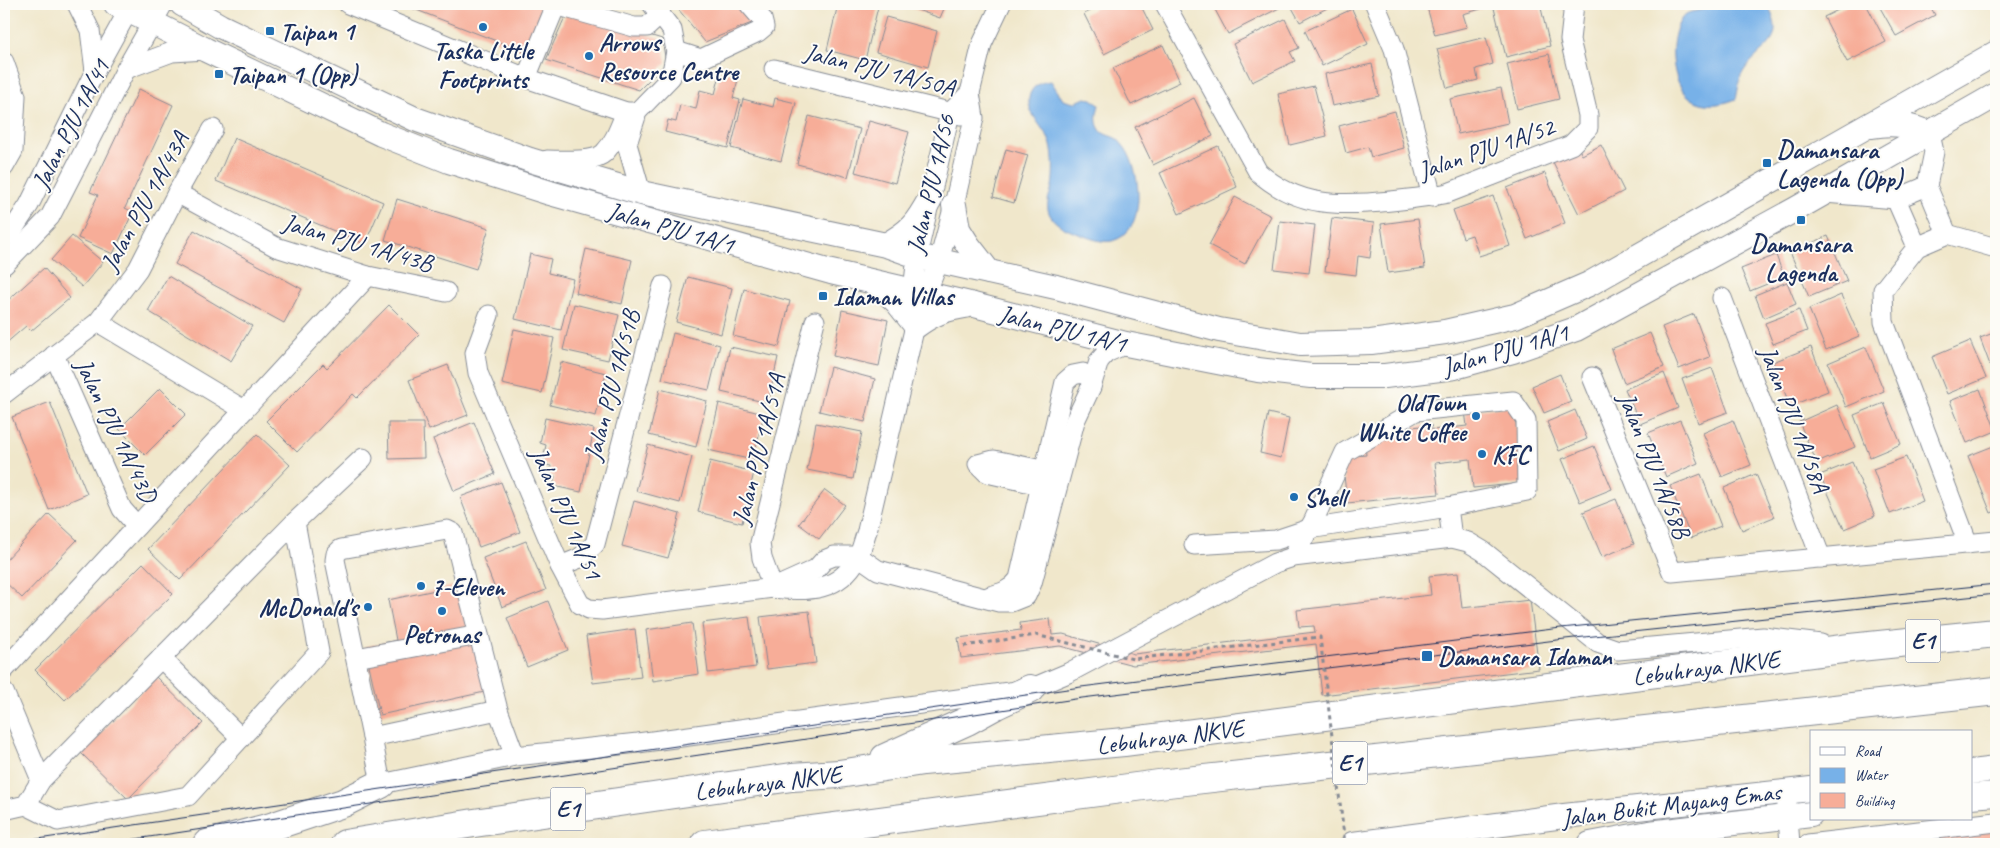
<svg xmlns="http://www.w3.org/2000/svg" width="2000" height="848" font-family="Caveat,sans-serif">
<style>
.water{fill:#77b1e8;stroke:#4970a3}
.building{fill:#f7ad98}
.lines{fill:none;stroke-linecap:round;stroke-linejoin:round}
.minor-casing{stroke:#868b94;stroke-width:21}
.major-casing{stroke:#868b94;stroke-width:26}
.highway-casing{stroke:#868b94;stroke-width:30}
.minor{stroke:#fff;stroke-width:19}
.major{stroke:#fff;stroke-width:24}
.highway{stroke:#fff;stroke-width:28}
.tram{stroke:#1b2f5e;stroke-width:1}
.path-bridge{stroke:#868b94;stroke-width:3;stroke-dasharray:4 4;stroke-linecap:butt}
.poi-dot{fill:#1f6fb2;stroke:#fdfcf7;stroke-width:2}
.labels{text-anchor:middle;stroke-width:4;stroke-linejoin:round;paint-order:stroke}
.shield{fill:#fdfcf7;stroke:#5f6c8c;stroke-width:1}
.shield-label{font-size:24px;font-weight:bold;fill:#1b2f5e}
.poi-label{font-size:25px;font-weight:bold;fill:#1b2f5e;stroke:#fdfcf7;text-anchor:start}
.street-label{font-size:25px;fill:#1b2f5e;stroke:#fdfcf7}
</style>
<rect width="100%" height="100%" fill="#fdfcf7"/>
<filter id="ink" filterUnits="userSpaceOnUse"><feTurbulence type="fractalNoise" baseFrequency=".02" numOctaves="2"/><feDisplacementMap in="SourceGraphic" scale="10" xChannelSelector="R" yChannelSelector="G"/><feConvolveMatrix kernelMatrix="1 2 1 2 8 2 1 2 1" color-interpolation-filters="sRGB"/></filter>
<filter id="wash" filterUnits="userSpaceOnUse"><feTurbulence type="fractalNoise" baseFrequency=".0096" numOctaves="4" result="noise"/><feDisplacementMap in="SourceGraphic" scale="20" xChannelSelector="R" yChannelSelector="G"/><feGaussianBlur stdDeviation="1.12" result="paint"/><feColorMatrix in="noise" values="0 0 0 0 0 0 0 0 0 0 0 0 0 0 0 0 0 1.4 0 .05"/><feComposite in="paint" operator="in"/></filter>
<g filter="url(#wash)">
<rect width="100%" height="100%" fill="#f0e7cb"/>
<g class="water">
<path d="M1711 4H1767C1789 45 1761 44 1743 72 1739 79 1738 91 1736 99 1699 114 1676 97 1673 59 1672 45 1674 30 1682 18 1688 8 1704 14 1711 4Z"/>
<path d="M1051 81 1063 100 1074 103 1085 98 1092 99 1099 105C1097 112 1095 121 1099 128 1103 136 1111 135 1117 139 1120 141 1123 146 1125 148 1141 171 1148 232 1112 241 1102 243 1089 238 1079 234 1064 229 1045 220 1048 202 1048 197 1051 192 1052 187 1054 174 1054 158 1051 145 1047 130 1027 115 1029 98 1031 86 1040 82 1051 81Z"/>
</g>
<g id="blocks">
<g class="building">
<path d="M401 4H547L530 54Z"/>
<path d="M674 4H744L759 20 705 42Z"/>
<path d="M838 4H864L878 7 865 60 827 50Z"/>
<path d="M900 4H946L940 18Z"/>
<path d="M1105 4H1140L1153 30 1104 54 1084 14Z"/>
<path d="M1212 4H1277L1279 8 1228 34Z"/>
<path d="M1290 4H1335L1300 22Z"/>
<path d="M1426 4H1480L1481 9 1463 14 1467 27 1435 35Z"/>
<path d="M1515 4H1540L1550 46 1506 57 1494 8Z"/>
<path d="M1850 4H1866L1886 42 1847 62 1824 17Z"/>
<path d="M1878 4H1929L1935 15 1896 36Z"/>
<path d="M1352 9 1368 44 1322 66 1305 31Z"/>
<path d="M568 10 662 39 666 63 639 90 546 60Z"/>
<path d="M886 17 937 31 928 67 876 52Z"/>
<path d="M1285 19 1299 48 1290 52 1295 61 1252 82 1233 44Z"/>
<path d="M1486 37 1493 64 1476 69 1478 80 1447 88 1437 49Z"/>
<path d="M1163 45 1180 82 1131 105 1113 68Z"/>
<path d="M1549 54 1559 99 1517 109 1507 64Z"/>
<path d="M1372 64 1379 96 1332 106 1325 74Z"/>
<path d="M721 71 739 76 733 98 740 100 728 148 665 132 668 120 676 122 680 105 696 109 700 90 715 94Z"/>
<path d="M1314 86 1327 136 1290 145 1278 94Z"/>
<path d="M1501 88 1508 123 1458 134 1450 99Z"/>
<path d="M139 89 173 105 125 208 133 212 113 254 78 238 98 195 90 192Z"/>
<path d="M775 98 796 103 781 161 731 148 743 99 773 107Z"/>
<path d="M1194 98 1213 136 1153 165 1135 127Z"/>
<path d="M1395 111 1404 148 1371 157 1368 147 1346 153 1339 126Z"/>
<path d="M809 116 860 129 848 177 797 164Z"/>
<path d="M869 121 909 132 895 183 855 172Z"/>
<path d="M234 138 383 202 365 244 216 181Z"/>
<path d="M1601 145 1624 191 1579 214 1552 160 1578 147 1582 155Z"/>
<path d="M1218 146 1237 187 1179 214 1160 173Z"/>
<path d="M1006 149 1028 155 1014 203 993 197Z"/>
<path d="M1545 173 1565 223 1527 239 1507 188Z"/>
<path d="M1493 196 1510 246 1479 256 1472 235 1463 238 1453 210Z"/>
<path d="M1235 197 1271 216 1245 264 1209 245Z"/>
<path d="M397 199 489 228 476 269 385 240Z"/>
<path d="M1332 218 1374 223 1370 258 1358 256 1356 275 1325 271Z"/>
<path d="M1418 219 1425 268 1388 273 1381 224Z"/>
<path d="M1280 221 1315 225 1309 273 1274 269Z"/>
<path d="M194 230 302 289 284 323 175 264Z"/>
<path d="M72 236 103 262 82 287 51 260Z"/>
<path d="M1828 236 1847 281 1809 297 1790 252Z"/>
<path d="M586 249 632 260 622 304 576 293Z"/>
<path d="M530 254 551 259 548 273 573 279 561 330 515 319Z"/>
<path d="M1776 255 1784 277 1750 291 1741 269Z"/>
<path d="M44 268 70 298 31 331 26 326 4 345V299L6 302Z"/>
<path d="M168 276 252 326 231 361 148 311Z"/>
<path d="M688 277 732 288 721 334 676 322Z"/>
<path d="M1787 282 1796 304 1764 318 1755 295Z"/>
<path d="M744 289 790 301 779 347 733 336Z"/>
<path d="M1841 295 1859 336 1826 350 1809 309Z"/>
<path d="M574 304 619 315 608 360 563 350Z"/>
<path d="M389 305 419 335 357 398 353 394 297 452 266 421 323 364 327 368Z"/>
<path d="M842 310 888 320 879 366 833 356Z"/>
<path d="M1799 310 1807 331 1773 344 1765 323Z"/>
<path d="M1694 314 1710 357 1679 369 1662 327Z"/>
<path d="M514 329 554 338 542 393 502 384Z"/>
<path d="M1996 332V372L1993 373 1980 338Z"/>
<path d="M673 333 720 345 709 390 662 379Z"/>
<path d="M1650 333 1664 367 1624 383 1611 349Z"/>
<path d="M1970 341 1986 378 1947 394 1932 357Z"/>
<path d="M730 347 778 357 768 403 721 392Z"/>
<path d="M1811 347 1828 391 1790 406 1773 362Z"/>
<path d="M1866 347 1884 391 1846 407 1828 363Z"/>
<path d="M561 362 606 373 596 416 550 405Z"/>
<path d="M448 365 468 415 429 430 409 380Z"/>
<path d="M830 367 875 379 865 422 819 411Z"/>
<path d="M1712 368 1728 412 1698 423 1682 379Z"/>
<path d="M1664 373 1678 408 1640 424 1625 389Z"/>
<path d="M1560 374 1571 402 1544 413 1532 386Z"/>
<path d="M160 388 186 414 145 455 119 429Z"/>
<path d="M660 389 707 401 696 447 649 435Z"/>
<path d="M1980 389 1996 431 1967 443 1950 401Z"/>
<path d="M50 402 87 494 49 510 12 417Z"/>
<path d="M719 403 764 414 753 460 708 450Z"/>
<path d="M1884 403 1901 444 1870 457 1854 415Z"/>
<path d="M1837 405 1855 447 1817 463 1799 422Z"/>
<path d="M1514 406 1523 483 1473 488 1470 459 1435 463 1439 494 1347 503 1342 457 1366 455 1364 432 1431 425 1432 430 1467 426 1465 411Z"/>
<path d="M1575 410 1587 439 1559 451 1547 422Z"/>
<path d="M1268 413 1289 418 1281 458 1260 453Z"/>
<path d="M545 418 594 429 581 492 553 486 555 476 549 475 551 466 542 464 546 445 540 443Z"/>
<path d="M1680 420 1698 463 1666 477 1648 433Z"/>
<path d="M1733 420 1751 465 1722 477 1703 433Z"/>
<path d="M474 422 495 474 454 491 433 439Z"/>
<path d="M388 423H423L424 458 389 459Z"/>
<path d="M816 423 862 432 853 479 807 470Z"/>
<path d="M257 434 290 465 180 580 148 549Z"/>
<path d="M648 445 692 457 680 503 636 491Z"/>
<path d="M1996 445V511L1991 513 1968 456Z"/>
<path d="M1594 446 1612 489 1580 502 1562 459Z"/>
<path d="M1906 457 1923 501 1890 514 1873 469Z"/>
<path d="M710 461 754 472 742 523 698 512Z"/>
<path d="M1852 462 1875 516 1844 529 1820 475Z"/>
<path d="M1701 474 1721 526 1691 538 1670 486Z"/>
<path d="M1756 474 1774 517 1742 530 1724 488Z"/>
<path d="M501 482 520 532 479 547 460 497Z"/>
<path d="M825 490 845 505 819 539 799 524Z"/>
<path d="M1616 499 1634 544 1602 557 1583 512Z"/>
<path d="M634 501 680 514 668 558 622 546Z"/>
<path d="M49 514 77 540 22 598 4 581V562Z"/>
<path d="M526 541 546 590 502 607 483 558Z"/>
<path d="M143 563 173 594 65 700 35 670Z"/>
<path d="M1458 573 1462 608 1530 600 1539 669 1322 695 1316 644 1133 665 1060 646 961 658 958 638 1021 630 1020 623 1050 619 1052 635 1063 634 1134 654 1315 632 1314 626 1299 627 1297 610 1431 595 1429 576Z"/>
<path d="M459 585 489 691 380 715 365 647 396 640 388 600Z"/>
<path d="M548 601 568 650 527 667 507 618Z"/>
<path d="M809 611 816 663 767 669 760 617Z"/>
<path d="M749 617 756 667 708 673 702 623Z"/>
<path d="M692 623 699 674 653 681 646 630Z"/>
<path d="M635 629 641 677 593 683 586 636Z"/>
<path d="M156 677 203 723 128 799 81 753Z"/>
<path d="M1996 829V844H1878Z"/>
</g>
</g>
</g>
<g filter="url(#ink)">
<use href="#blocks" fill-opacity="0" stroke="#868b94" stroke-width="1"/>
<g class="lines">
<g class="minor-casing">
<g id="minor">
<path d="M77 4 90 30 95 71"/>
<path d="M348 4 526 78 626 112H637L671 77 676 51 672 30 652 4"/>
<path d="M552 4 634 27H647L661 14"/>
<path d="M1165 4 1258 172C1298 208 1342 206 1391 201 1410 199 1429 197 1448 193L1571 145 1588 128V115L1570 40 1574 4"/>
<path d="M1375 4 1394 49 1432 197"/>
<path d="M676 51 701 59 758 32 764 27 762 19 749 4"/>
<path d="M4 62 16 96 13 151 4 167"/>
<path d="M126 69 172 52 206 50"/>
<path d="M774 69 961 115"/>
<path d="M526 78 556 5"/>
<path d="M636 116 627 144 641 193"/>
<path d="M1930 134 1934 152 1927 186 1947 234"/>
<path d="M547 160C560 160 594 163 604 153 615 142 620 126 626 112"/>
<path d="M177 193 276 247 368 276 446 292"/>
<path d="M1825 193 1896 199 1927 186"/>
<path d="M1896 199 1917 247"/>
<path d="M4 238 12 231 29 205 95 71 132 4"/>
<path d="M4 265 50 217 126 69 163 4"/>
<path d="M1722 298 1821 558"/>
<path d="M921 300 913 291 917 256 950 113 970 93"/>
<path d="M489 315 475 353 478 373 560 566 580 604 589 609 602 610 773 588C808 592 839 592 858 557 862 549 864 539 867 531L921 300 926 294 939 261 954 205 974 118 970 93 982 44 1001 4"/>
<path d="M98 322 244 410"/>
<path d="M54 355 122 509 137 526"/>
<path d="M1592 377 1672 572 1996 541"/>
<path d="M4 394 98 322 138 269 177 193 213 129"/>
<path d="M1049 482 1044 471 1037 469 994 460 978 464 987 473 1040 485 1050 476"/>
<path d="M1968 544 1884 322 1883 290 1917 247 1947 234 1996 248"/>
<path d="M1194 545 1276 540 1309 529 1448 507"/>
<path d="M1293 557 1313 522 1345 452 1416 411 1513 401 1526 420 1527 491 1448 507 1452 538"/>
<path d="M560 566 580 558 595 544 663 286"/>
<path d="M773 588 762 558 760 543 815 321"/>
<path d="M774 588 816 569 824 560 834 556H858L878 570 999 602H1011L1026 596 1032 583 1075 421 1091 387 1099 361 1106 353 1126 344"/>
<path d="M990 596C1002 593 1011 590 1019 579L1065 382 1073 375 1083 373 1090 378 1091 387"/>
<path d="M161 658 241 738"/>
<path d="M356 658 479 635"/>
<path d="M4 670 368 276"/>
<path d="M4 692 41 780"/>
<path d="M372 737 335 560 336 554 341 549 447 530 453 533 498 710"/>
<path d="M515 756 498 710 372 737 381 784 515 756 638 743 1030 689 1068 673 1275 563 1293 557 1452 538 1468 542 1483 551 1598 643 1618 650 1763 637 1821 644"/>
<path d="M1786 791 1790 844"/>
<path d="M26 805 58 821 188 796 319 652 295 522 363 458"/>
<path d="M4 810 26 805 41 780 295 522"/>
<path d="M1808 844 1996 822"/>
</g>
</g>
<g class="major-casing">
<g id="major">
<path d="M116 4 206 50 381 134 449 161 550 193 831 272 974 305 1126 344 1258 370 1311 376H1385L1455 367 1513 351 1576 329 1796 209 1996 95"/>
<path d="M182 4 220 26 415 119 530 160 641 193 886 245 917 256 1056 287 1219 330 1300 344 1371 342 1445 332 1515 316 1589 284 1996 53"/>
<path d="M1872 126C1894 122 1910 125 1930 134"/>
<path d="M954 205 958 229 968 245 989 272"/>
<path d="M886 245C911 231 916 224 930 199"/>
<path d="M878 284 897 302 916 326C932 314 945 309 965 306"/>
<path d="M1971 772 1996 769"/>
<path d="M1971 796 1996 794"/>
<path d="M1353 844 1564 816 1811 789"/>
<path d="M1590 844 1649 833 1811 814"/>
</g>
</g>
<g class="highway-casing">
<g id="highway">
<path d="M885 758 967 721 996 705 1030 689"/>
<path d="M207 844 271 827 343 803 381 784"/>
<path d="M345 844 474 823 792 777 839 774 923 761 1124 742 1850 648 1996 633"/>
<path d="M705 844 1159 784 1996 691"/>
</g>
</g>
<use href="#minor" class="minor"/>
<use href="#major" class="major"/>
<use href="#highway" class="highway"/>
<g class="tram">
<path d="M4 844 1081 687 1561 628 1996 584"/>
<path d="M102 844 1082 698 1565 639 1996 594"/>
</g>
<path class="path-bridge" d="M964 646 1036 635 1133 659 1320 637 1345 844"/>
</g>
</g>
<g class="poi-dot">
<circle cx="483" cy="27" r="5"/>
<rect x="265" y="26" width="10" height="10" rx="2.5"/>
<circle cx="589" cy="56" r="5"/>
<rect x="214" y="69" width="10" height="10" rx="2.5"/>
<rect x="1762" y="158" width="10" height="10" rx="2.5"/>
<rect x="1796" y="215" width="10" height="10" rx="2.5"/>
<rect x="818" y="291" width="10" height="10" rx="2.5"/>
<circle cx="1476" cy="416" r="5"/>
<circle cx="1482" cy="454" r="5"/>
<circle cx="1294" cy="497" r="5"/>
<circle cx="421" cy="586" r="5"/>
<circle cx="368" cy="607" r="5"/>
<circle cx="442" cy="611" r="5"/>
<rect x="1421" y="650" width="12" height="12" rx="2.5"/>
</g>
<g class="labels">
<g class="shield">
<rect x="1905.5" y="619.5" width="35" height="43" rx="4"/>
<rect x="1332.5" y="741.5" width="35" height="43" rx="4"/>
<rect x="550.5" y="787.5" width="35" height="43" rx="4"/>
</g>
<g class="shield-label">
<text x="1923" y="649">E1</text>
<text x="1350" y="771">E1</text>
<text x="568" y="817">E1</text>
</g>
<g class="poi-label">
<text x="280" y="40">Taipan 1</text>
<text x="599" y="51">Arrows<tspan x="599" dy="29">Resource Centre</tspan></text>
<text x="483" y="59" text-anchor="middle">Taska Little<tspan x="483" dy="29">Footprints</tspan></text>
<text x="229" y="83">Taipan 1 (Opp)</text>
<text x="1777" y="158">Damansara<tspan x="1777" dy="29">Lagenda (Opp)</tspan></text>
<text x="1801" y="252" text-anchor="middle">Damansara<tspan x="1801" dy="29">Lagenda</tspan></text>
<text x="833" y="305">Idaman Villas</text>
<text x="1466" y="411" text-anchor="end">OldTown<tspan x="1466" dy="29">White Coffee</tspan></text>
<text x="1492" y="463">KFC</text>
<text x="1304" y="506">Shell</text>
<text x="431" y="595">7-Eleven</text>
<text x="358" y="616" text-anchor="end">McDonald's</text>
<text x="442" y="643" text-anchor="middle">Petronas</text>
<text x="1438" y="665">Damansara Idaman</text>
</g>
<g class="street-label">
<text transform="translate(880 69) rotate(14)" y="9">Jalan PJU 1A/50A</text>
<text transform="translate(70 124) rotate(-63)" y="9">Jalan PJU 1A/41</text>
<text transform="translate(1486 148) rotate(-19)" y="9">Jalan PJU 1A/52</text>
<text transform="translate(930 184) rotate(-77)" y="9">Jalan PJU 1A/56</text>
<text transform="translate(144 201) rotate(-61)" y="9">Jalan PJU 1A/43A</text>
<text transform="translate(671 227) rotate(16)" y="9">Jalan PJU 1A/1</text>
<text transform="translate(358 242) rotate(16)" y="9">Jalan PJU 1A/43B</text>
<text transform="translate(1063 328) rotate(14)" y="9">Jalan PJU 1A/1</text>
<text transform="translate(1505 349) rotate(-16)" y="9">Jalan PJU 1A/1</text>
<text transform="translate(611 385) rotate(-75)" y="9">Jalan PJU 1A/51B</text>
<text transform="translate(1795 419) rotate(69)" y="9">Jalan PJU 1A/58A</text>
<text transform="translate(117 430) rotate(64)" y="9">Jalan PJU 1A/43D</text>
<text transform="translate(758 449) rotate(-76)" y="9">Jalan PJU 1A/51A</text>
<text transform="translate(1655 465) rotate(68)" y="9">Jalan PJU 1A/58B</text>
<text transform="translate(567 513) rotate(66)" y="9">Jalan PJU 1A/51</text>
<text transform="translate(1706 667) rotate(-7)" y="9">Lebuhraya NKVE</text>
<text transform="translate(1170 736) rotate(-7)" y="9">Lebuhraya NKVE</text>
<text transform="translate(768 782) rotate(-7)" y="9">Lebuhraya NKVE</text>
<text transform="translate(1671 804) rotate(-7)" y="9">Jalan Bukit Mayang Emas</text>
</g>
</g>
<rect width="2000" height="848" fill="none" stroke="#fdfcf7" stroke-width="20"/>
<rect x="1810" y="730" width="162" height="90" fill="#fdfcf7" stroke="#a3aaba"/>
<rect x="1820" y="747" width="25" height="8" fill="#ffffff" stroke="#a3aaba"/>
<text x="1855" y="756" font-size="15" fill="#1b2f5e">Road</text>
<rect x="1820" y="768" width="25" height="15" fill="#77b1e8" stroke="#a3aaba"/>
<text x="1855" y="780" font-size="15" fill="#1b2f5e">Water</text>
<rect x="1820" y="793" width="25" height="15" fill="#f7ad98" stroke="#a3aaba"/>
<text x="1855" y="806" font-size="15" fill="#1b2f5e">Building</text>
</svg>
